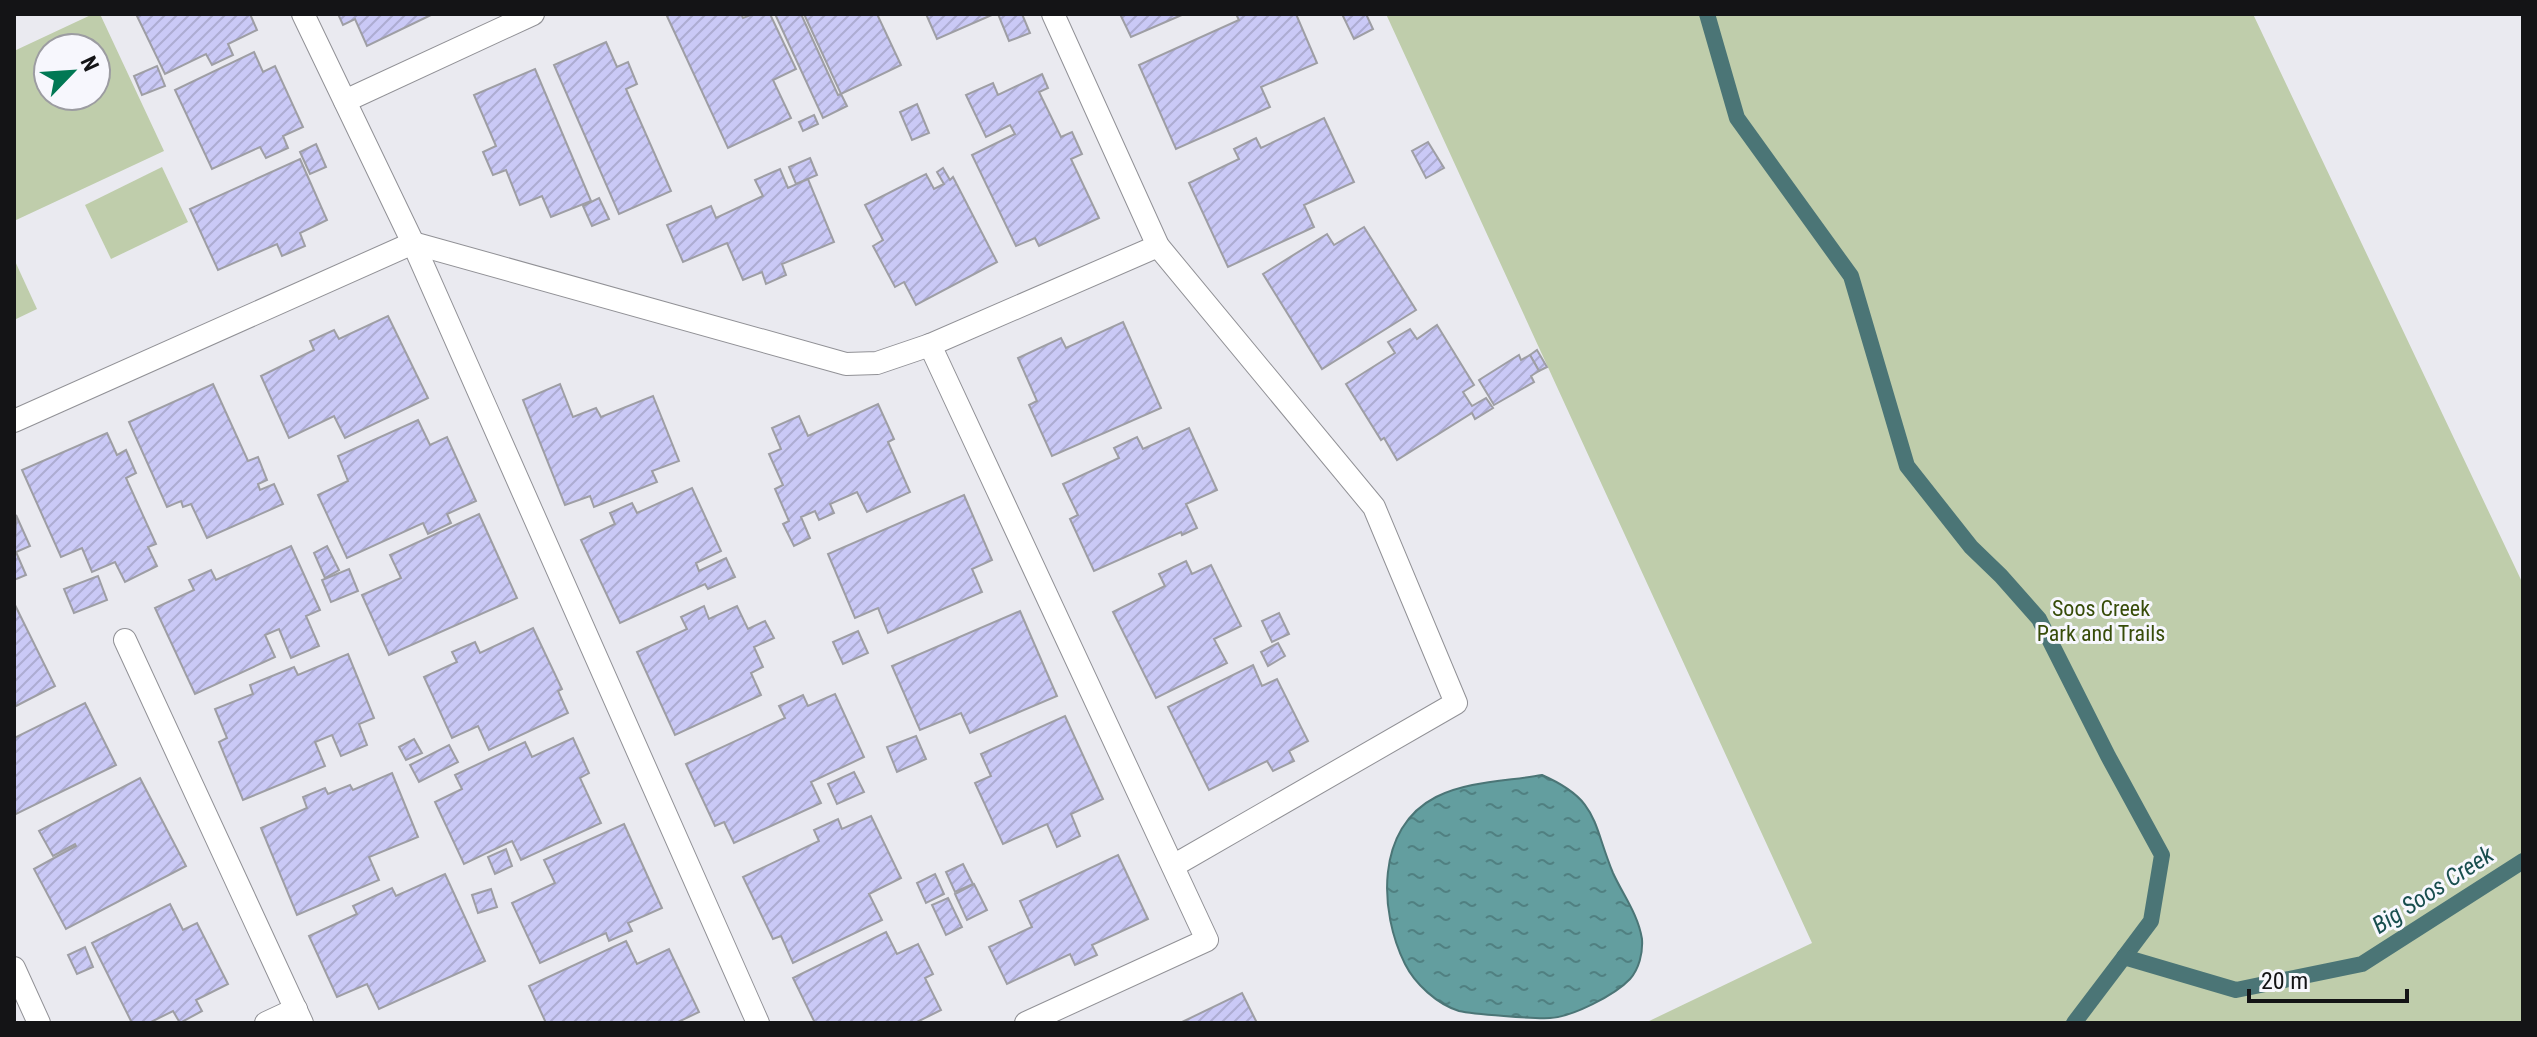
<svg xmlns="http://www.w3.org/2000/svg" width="2537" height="1037" font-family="'Roboto Condensed',sans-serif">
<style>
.green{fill:#bfcdab;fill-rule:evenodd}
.water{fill:url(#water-ripples);stroke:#4b7576;stroke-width:2}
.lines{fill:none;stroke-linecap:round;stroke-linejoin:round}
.stream{stroke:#4b7576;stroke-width:16}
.building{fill:url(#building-hatch);stroke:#9e9ea4;stroke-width:2}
.service-casing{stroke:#919196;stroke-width:24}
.service{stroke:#fff;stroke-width:22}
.labels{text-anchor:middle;stroke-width:6;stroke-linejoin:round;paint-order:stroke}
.park-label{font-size:22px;fill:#374c09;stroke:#f7f7fd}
.water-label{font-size:24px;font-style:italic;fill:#184e4e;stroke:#f7f7fd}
</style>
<defs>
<pattern id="water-ripples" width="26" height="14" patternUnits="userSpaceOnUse" patternTransform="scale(2)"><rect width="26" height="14" fill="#639e9f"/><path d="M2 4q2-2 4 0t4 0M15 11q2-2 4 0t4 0" fill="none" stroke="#508081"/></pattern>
<pattern id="building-hatch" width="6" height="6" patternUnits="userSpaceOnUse" patternTransform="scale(2)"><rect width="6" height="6" fill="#cac9f6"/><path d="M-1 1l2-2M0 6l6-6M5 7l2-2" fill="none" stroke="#adacd2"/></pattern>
</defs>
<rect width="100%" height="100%" fill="#eaeaf0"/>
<g class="green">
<path d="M93 14H100L164 151 14 221V51ZM48 48H96V96H48Z"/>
<path d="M1386 14H2253L2523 584V1023H1645L1812 943Z"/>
<path d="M162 167 188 222 111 259 85 205Z"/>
<path d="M14 259 37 309 14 320Z"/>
</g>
<path class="water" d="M1542 775C1599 800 1592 822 1613 873 1623 895 1638 914 1642 939 1643 953 1639 969 1630 979 1615 995 1572 1017 1550 1018 1535 1019 1472 1014 1459 1011 1437 1004 1415 984 1405 964 1379 912 1375 828 1436 797 1467 781 1509 781 1542 775Z"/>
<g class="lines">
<g class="stream">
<path d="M1707 14 1737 118 1851 276 1907 466 1971 547 2001 576 2039 619 2108 756 2162 855 2151 921 2124 957"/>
<path d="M2074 1023 2124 957 2236 990 2362 964 2523 861"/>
</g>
</g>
<g class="building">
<path d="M136 14H250L257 30 228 44 233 55 212 65 206 54 165 74Z"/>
<path d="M338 14H433L367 46 355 19 343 25Z"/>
<path d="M666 14H741L743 18 753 14H770L796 69 773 80 791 118 728 148Z"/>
<path d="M775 14H801L838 95 841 94 847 106 823 118Z"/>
<path d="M804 14H877L901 65 841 94Z"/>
<path d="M926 14H994L937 39Z"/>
<path d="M998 14H1022L1030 33 1009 41Z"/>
<path d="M1120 14H1184L1131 37Z"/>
<path d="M1236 14H1296L1317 63 1261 87 1270 107 1176 149 1139 65 1239 20Z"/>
<path d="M1342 14H1366L1373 29 1354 39Z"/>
<path d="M606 42 617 67 628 62 637 84 626 89 671 191 619 214 554 65Z"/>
<path d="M254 52 263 72 275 66 303 127 283 136 288 148 266 158 260 147 212 169 175 90Z"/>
<path d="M157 66 165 86 142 95 134 76Z"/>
<path d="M535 69 591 201 551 217 542 196 520 205 506 170 493 175 483 152 496 146 474 95Z"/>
<path d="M1042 74 1048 88 1039 92 1061 137 1072 132 1082 154 1071 159 1099 218 1039 246 1035 238 1016 246 972 155 1015 134 1010 125 986 137 966 95 993 83 998 95Z"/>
<path d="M917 104 929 133 912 140 900 112Z"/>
<path d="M814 115 818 124 803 131 799 122Z"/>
<path d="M1324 118 1354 182 1304 205 1314 227 1228 267 1189 183 1239 159 1234 149 1256 138 1261 148Z"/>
<path d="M1428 142 1444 168 1426 178 1412 151Z"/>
<path d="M316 144 326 167 310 174 300 152Z"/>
<path d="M810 158 817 175 796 184 789 167Z"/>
<path d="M300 159 327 220 300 233 305 246 282 256 277 244 218 270 190 209Z"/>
<path d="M943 168 950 180 953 177 997 262 916 305 904 282 895 287 873 246 883 240 865 205 926 174 934 189 944 184 937 172Z"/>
<path d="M780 169 788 188 808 179 834 242 782 264 786 275 766 284 762 272 743 280 727 243 683 262 667 225 711 206 716 218 763 196 755 180Z"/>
<path d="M599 198 609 219 592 226 583 206Z"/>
<path d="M1364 227 1416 310 1322 369 1263 274 1327 234 1334 245Z"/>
<path d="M388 316 428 398 345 438 334 416 289 438 261 376 314 350 310 341 334 330 339 339Z"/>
<path d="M1123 322 1161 408 1052 456 1029 405 1037 401 1018 358 1061 338 1066 348Z"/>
<path d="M1437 325 1474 385 1463 392 1472 406 1486 398 1493 408 1475 419 1472 413 1397 460 1384 438 1381 440 1346 384 1395 353 1388 342 1410 329 1417 339Z"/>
<path d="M1537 350 1547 367 1539 371 1530 355Z"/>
<path d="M1519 355 1521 360 1530 355 1539 371 1531 376 1534 382 1494 405 1479 380Z"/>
<path d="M213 384 248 461 258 457 267 480 258 484 260 490 274 484 283 504 207 538 191 504 183 507 181 501 167 507 129 422Z"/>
<path d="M560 384 573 417 596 408 601 417 653 396 679 461 652 471 657 482 594 507 590 496 565 505 523 400Z"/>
<path d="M878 404 894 439 888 442 910 492 867 512 857 492 830 504 834 513 819 520 815 511 801 517 810 538 794 546 783 524 789 521 775 489 783 485 769 454 781 449 772 428 799 416 808 436Z"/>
<path d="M418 420 430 445 447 437 476 501 447 514 451 523 428 534 423 523 347 558 318 495 348 481 338 456Z"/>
<path d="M1189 428 1217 490 1186 504 1197 528 1182 535 1181 532 1094 571 1070 519 1078 515 1063 484 1119 458 1114 448 1137 437 1143 449Z"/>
<path d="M107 433 117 455 126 450 136 473 126 478 156 544 148 547 157 566 125 582 115 562 92 572 82 548 61 557 22 470Z"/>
<path d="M692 488 721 551 696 563 699 571 726 558 735 577 708 589 705 584 620 623 581 540 615 524 610 513 632 503 637 513Z"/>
<path d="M964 495 992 560 972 569 982 592 888 633 878 608 855 618 828 554Z"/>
<path d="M479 514 517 598 389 655 362 595 401 578 390 555Z"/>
<path d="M16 515 30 546 16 552 26 575 14 580Z"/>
<path d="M291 546 320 610 306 616 319 646 291 658 279 629 265 635 275 657 195 694 155 608 194 590 189 580 211 570 216 580Z"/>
<path d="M327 546 339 570 325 578 314 553Z"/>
<path d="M1186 561 1192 574 1211 565 1241 626 1214 639 1227 663 1156 698 1113 612 1165 586 1159 574Z"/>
<path d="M349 569 358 591 331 602 322 580Z"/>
<path d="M98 576 107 600 74 613 64 589Z"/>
<path d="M14 603 55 686 14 707Z"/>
<path d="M704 606 709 619 737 606 748 629 765 621 774 638 754 647 763 667 751 673 761 695 675 735 637 652 687 629 681 617Z"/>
<path d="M1020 611 1057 696 970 733 961 713 920 730 892 666Z"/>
<path d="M1279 613 1289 634 1272 642 1262 621Z"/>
<path d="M533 628 562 689 558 691 568 713 489 750 478 726 452 738 424 677 457 662 452 652 475 642 480 653Z"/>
<path d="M858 631 868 653 843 664 833 642Z"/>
<path d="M1278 643 1285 656 1268 666 1261 652Z"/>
<path d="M348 654 374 718 359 724 367 745 341 756 332 735 315 742 325 766 243 800 219 742 227 738 215 709 253 694 250 685 294 667 298 675Z"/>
<path d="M1253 665 1262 686 1277 679 1308 741 1289 751 1294 761 1273 771 1267 761 1209 790 1168 707Z"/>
<path d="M835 694 864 757 811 782 821 803 734 843 724 822 715 826 686 764 785 718 779 706 803 695 808 706Z"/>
<path d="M85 703 116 765 14 815V738Z"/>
<path d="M1065 716 1103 799 1071 814 1080 836 1057 847 1047 824 1003 844 975 783 991 776 981 754Z"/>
<path d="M916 736 926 759 897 772 887 747Z"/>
<path d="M573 738 589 773 580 778 601 823 521 860 512 841 464 864 435 802 462 789 455 775 525 742 532 757Z"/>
<path d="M414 739 422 753 406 760 399 747Z"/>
<path d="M449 745 458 762 419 782 410 765Z"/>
<path d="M854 772 864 792 837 804 828 784Z"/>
<path d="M392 773 418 837 369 857 379 880 297 915 261 828 307 808 303 797 325 788 328 794 350 785 353 790Z"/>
<path d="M140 778 186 866 66 929 34 869 76 846 75 844 53 856 39 831Z"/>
<path d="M871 816 901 878 869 894 882 920 793 963 781 936 773 939 743 877 819 841 814 830 838 819 842 829Z"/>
<path d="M624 824 662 908 628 923 632 931 609 941 606 933 540 963 512 903 555 883 544 860Z"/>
<path d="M506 849 512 866 495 874 488 857Z"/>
<path d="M1118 855 1148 919 1092 945 1097 955 1075 965 1070 954 1007 984 989 947 1032 927 1020 901Z"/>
<path d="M963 864 973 884 955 892 946 872Z"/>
<path d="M445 874 485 961 379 1009 367 984 337 997 309 936 357 914 353 906 392 888 396 896Z"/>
<path d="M935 874 944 894 926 903 917 883Z"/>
<path d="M974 884 987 910 967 920 955 894Z"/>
<path d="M491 889 497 907 478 913 472 895Z"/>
<path d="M948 898 962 927 946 935 932 905Z"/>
<path d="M170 904 183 930 197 923 228 984 196 1000 202 1011 180 1023 173 1011 149 1023H132L92 943Z"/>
<path d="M886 932 897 954 918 944 933 974 925 978 941 1010 915 1023H815L793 978Z"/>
<path d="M626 941 637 964 669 949 699 1012 676 1023H546L529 986Z"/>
<path d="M85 947 93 967 77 974 68 955Z"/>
<path d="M1242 993 1257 1023H1180Z"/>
</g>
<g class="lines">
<g class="service-casing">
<g id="service">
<path d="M303 14 413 243 758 1023"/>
<path d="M1053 14 1158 246 1374 507 1456 703 1173 866"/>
<path d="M345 101 533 14"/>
<path d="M930 345 1207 940 1026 1023"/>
<path d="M14 421 413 243 846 364 877 363 930 345 1158 246"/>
<path d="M125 640 302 1023"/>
<path d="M14 968 39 1023"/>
<path d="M266 1023 296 1009"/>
</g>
</g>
<use href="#service" class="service"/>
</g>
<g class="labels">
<g class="park-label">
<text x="2101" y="616">Soos Creek<tspan x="2101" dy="25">Park and Trails</tspan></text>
</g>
<g class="water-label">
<text transform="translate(2433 890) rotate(-33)" y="8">Big Soos Creek</text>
</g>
</g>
<rect width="2537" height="1037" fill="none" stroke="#141416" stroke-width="32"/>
<g transform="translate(72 72) rotate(65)"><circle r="38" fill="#f7f7fd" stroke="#9c9ca1" stroke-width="2"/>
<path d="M0-6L14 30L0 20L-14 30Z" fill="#017854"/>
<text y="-12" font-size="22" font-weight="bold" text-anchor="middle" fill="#141416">N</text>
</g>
<path d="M2249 989v12h158v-12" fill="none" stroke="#141416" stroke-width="4"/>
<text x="2261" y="989" font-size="24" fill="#141416" stroke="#f7f7fd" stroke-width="6" paint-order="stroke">20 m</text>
</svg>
